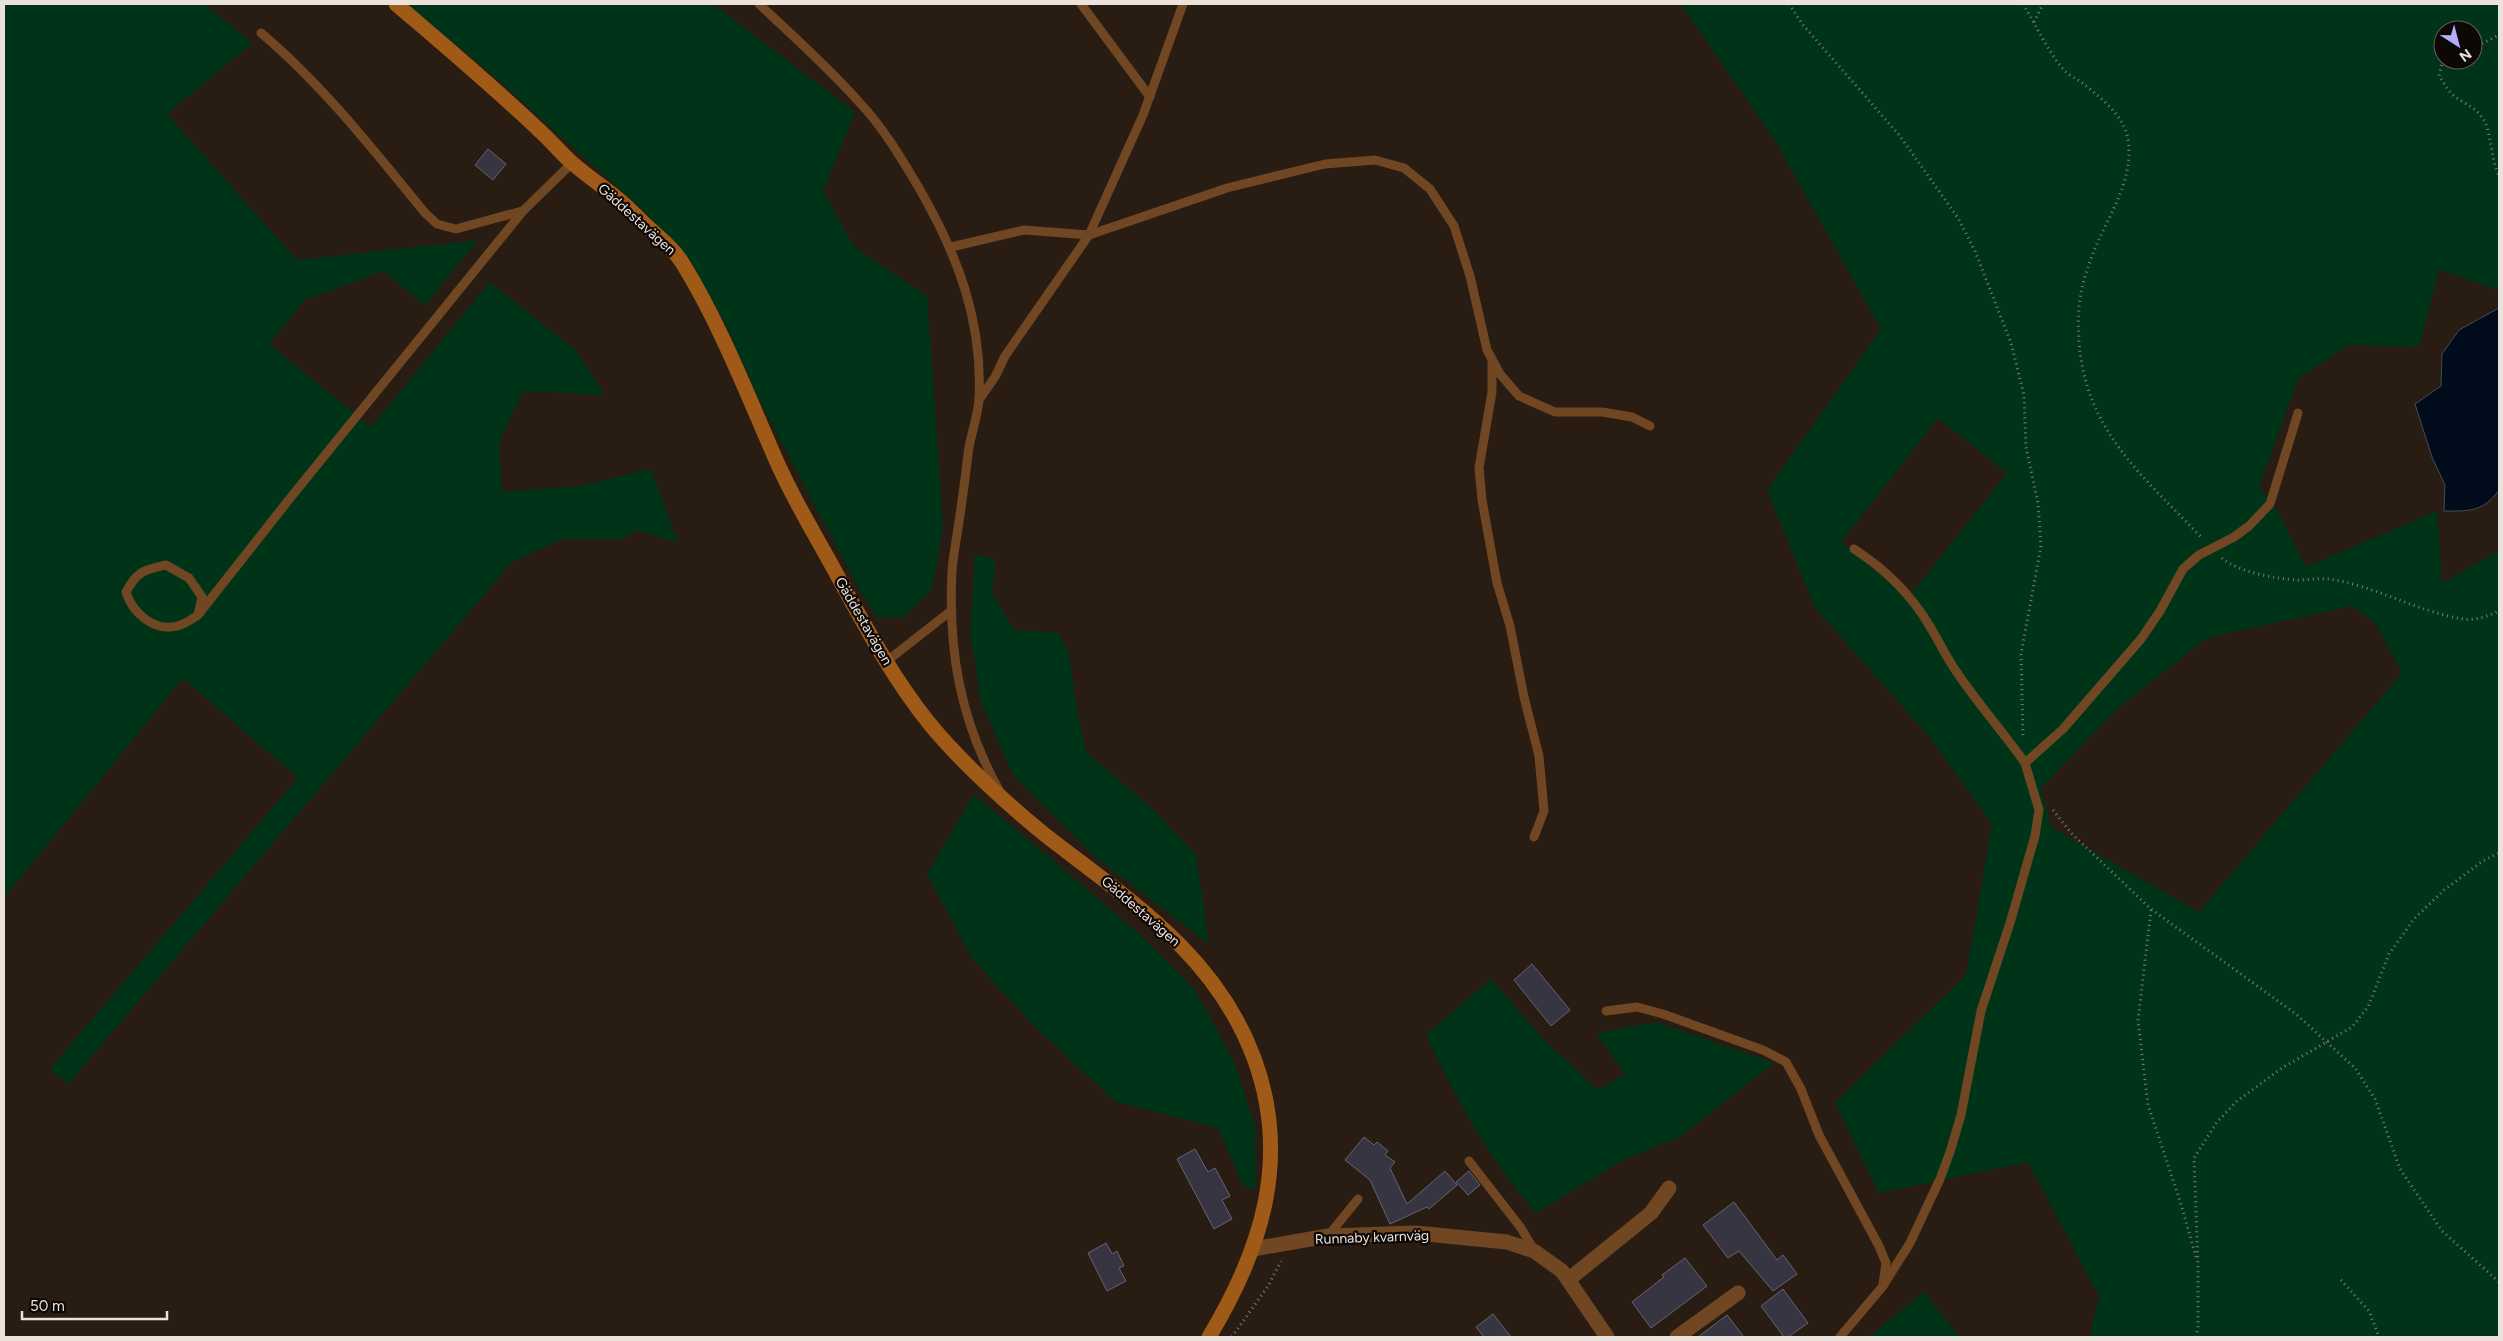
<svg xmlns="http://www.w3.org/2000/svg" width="2503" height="1341" font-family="Figtree,sans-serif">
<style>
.green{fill:#003419;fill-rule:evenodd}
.water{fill:#000b1b;stroke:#464c55}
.building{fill:#383543;stroke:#666372}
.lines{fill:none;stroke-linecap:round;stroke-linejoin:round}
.path{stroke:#857a72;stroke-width:3;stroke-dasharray:1 4;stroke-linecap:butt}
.lane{stroke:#714622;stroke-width:9}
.street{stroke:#714622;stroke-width:15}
.secondary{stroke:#9f5a17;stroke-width:15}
.labels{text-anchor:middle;stroke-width:4.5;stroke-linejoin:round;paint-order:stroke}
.street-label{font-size:14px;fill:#ebe2dc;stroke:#0d0805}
</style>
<rect width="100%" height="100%" fill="#281c13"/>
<g class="green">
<path d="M4 4H204L252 43 167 114 297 260 478 240 425 305 383 271 305 300 269 344 371 427 490 282 575 350 605 395 523 391 499 443 502 492 581 486 651 469 678 543 636 530 621 540 563 539 512 562 68 1084 50 1069 298 778 183 678 4 898Z"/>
<path d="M407 4H713L855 112 823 191 854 247 927 296 943 529 932 588 905 617 878 618 859 589 759 399 726 325 689 259 645 212 495 77Z"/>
<path d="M1681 4H2499V291L2439 269 2419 347 2348 345 2298 379 2259 487 2275 507 2306 567 2437 511 2442 584 2499 550V1337H2090L2099 1296 2028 1162 1879 1193 1835 1103 1966 975 1992 824 1929 736 1815 608 1767 490 1881 329 1774 139ZM2443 30H2473V60H2443ZM1938 418 2007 473 1910 596 1841 542ZM2352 606 2376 624 2402 673 2199 912 2051 827 2041 788 2119 707 2207 638Z"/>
<path d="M975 554 996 560 992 592 1014 630 1058 633 1069 653 1077 710 1086 752 1148 805 1196 854 1209 944 1092 854 1013 775 981 702 970 630Z"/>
<path d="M974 794 1137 932 1195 990 1235 1064 1255 1126 1256 1190 1243 1185 1218 1128 1115 1101 1035 1027 972 958 927 874Z"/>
<path d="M1491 979 1543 1039 1598 1090 1625 1074 1596 1033 1657 1022 1774 1063 1680 1137 1625 1159 1536 1213C1490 1161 1456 1098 1426 1035Z"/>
<path d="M1924 1292 1959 1337H1869Z"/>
</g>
<path class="water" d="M2499 308V490C2483 512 2470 511 2444 511L2445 485 2432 457 2415 404 2441 386 2442 354 2459 330Z"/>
<g class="building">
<path d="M488 149 506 164 493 180 475 165Z"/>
<path d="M1532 964 1570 1010 1551 1026 1514 980Z"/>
<path d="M1364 1137 1374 1145 1377 1142 1388 1151 1385 1155 1395 1162 1390 1168 1407 1204 1445 1171 1457 1185 1429 1209 1427 1207 1390 1224 1370 1180 1345 1160Z"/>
<path d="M1195 1149 1208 1172 1215 1168 1230 1196 1222 1200 1232 1219 1214 1229 1177 1159Z"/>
<path d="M1469 1171 1480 1185 1468 1195 1456 1182Z"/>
<path d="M1734 1202 1777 1260 1783 1255 1797 1274 1773 1291 1739 1251 1728 1258 1703 1225Z"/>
<path d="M1106 1243 1112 1254 1117 1251 1124 1266 1119 1268 1126 1281 1107 1291 1088 1253Z"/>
<path d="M1685 1258 1707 1286 1651 1328 1632 1302 1664 1277 1662 1275Z"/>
<path d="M1783 1289 1808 1323 1788 1337H1784L1761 1306Z"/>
<path d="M1493 1314 1511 1337H1484L1476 1327Z"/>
<path d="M1727 1315 1744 1337H1698Z"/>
</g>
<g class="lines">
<g class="path">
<path d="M1789 4 1803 25 1900 136 1958 218 1975 251 2011 343 2024 395 2026 447 2038 503 2041 546 2021 654 2023 737"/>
<path d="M2023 4C2036 25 2047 50 2063 69 2067 74 2075 78 2081 82 2099 96 2124 115 2128 139 2134 178 2111 212 2096 246 2082 280 2076 304 2079 341 2085 431 2144 477 2202 538"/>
<path d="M2034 22 2043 4"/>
<path d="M2473 48 2499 35"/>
<path d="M2443 60 2439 76C2443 81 2446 87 2450 92 2461 104 2476 105 2485 122 2491 135 2493 168 2499 175"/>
<path d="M2222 558C2237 572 2277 579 2298 580 2308 580 2318 578 2328 579 2371 584 2418 612 2463 619 2475 621 2488 616 2499 611"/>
<path d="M2053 810 2071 833 2151 909 2296 1014 2355 1068 2375 1099 2400 1169 2442 1231 2499 1282"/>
<path d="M2151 910 2138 1021 2148 1105 2180 1201 2197 1260"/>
<path d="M2341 1280 2369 1311 2379 1337"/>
<path d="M1232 1337 1268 1286 1281 1261"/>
<path d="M2196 1337 2198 1328V1265L2194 1158 2217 1122 2237 1101 2282 1068 2352 1027 2368 1007 2389 954 2414 919 2444 890 2483 861 2499 853"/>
</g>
<g class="lane">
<path d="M759 4C793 36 828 67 859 102 883 127 901 158 919 188 957 254 983 320 979 399 978 417 970 436 968 454 965 479 962 503 958 528 956 542 953 557 952 571 948 650 960 720 999 790"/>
<path d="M1081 4 1150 97"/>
<path d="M261 33C323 85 374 151 425 213L437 224 456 229 522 211"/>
<path d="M951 247 1024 230 1089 235 1227 188 1325 164 1375 160 1404 168 1430 189 1454 226 1470 276 1487 350 1500 374 1519 396 1555 412H1602L1632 417 1650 426"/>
<path d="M1492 362V392L1479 468 1482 500 1497 583 1510 626 1524 697 1539 756 1544 811 1534 837"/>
<path d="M979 400 995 377 1005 356 1089 235 1143 115 1183 4"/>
<path d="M1854 549C1885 569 1910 593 1929 625 1939 641 1947 659 1958 674 1979 705 2004 733 2025 763"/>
<path d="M198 615 202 597 189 578 166 565C144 570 137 571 126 592 132 612 153 632 177 626 184 625 192 619 198 615L291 497 523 211 572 163"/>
<path d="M887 661 952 610"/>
<path d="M1606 1011 1637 1007 1663 1014 1763 1050 1786 1062 1801 1089 1819 1135 1879 1246 1886 1263 1883 1284"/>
<path d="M1469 1161 1521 1228 1534 1250"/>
<path d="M1328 1236 1358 1199"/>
<path d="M1840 1337 1883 1286 1910 1243 1940 1179 1950 1152 1961 1115 1981 1011 2010 923 2035 836 2039 810 2025 763 2063 729 2141 639 2160 611 2183 569 2199 555 2234 537 2249 526 2270 504 2298 413"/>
</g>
<g class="street">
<path d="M1253 1249 1328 1236 1416 1233 1507 1242 1534 1251 1562 1271 1607 1337"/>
<path d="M1568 1280 1651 1213 1669 1188"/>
<path d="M1677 1337 1738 1293"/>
</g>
<path class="secondary" d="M396 4C445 46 495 88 541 132 552 142 561 153 571 162 588 177 607 189 624 204 632 211 640 220 648 227 660 238 674 249 683 264 717 319 744 386 770 446 788 490 813 531 836 573 864 624 892 677 929 723 959 760 1007 804 1044 834 1127 899 1215 953 1254 1058 1291 1158 1262 1249 1209 1337"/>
</g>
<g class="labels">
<g class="street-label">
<text transform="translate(637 219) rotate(42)" y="5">Gäddestavägen</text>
<text transform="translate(864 621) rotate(60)" y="5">Gäddestavägen</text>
<text transform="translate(1141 911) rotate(41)" y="5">Gäddestavägen</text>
<text transform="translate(1372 1237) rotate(-2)" y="5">Runnaby kvarnväg</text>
</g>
</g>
<rect width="2503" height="1341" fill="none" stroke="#ebe2dc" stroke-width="10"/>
<g transform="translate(2458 45) rotate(144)"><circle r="24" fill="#0d0805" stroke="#665f5b"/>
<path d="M0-4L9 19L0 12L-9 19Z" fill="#b3adf9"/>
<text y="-8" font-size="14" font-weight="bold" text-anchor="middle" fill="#ebe2dc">N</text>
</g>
<path d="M22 1311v8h145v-8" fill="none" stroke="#ebe2dc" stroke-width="2.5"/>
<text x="30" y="1311" font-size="15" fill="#ebe2dc" stroke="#0d0805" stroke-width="4" paint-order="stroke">50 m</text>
</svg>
